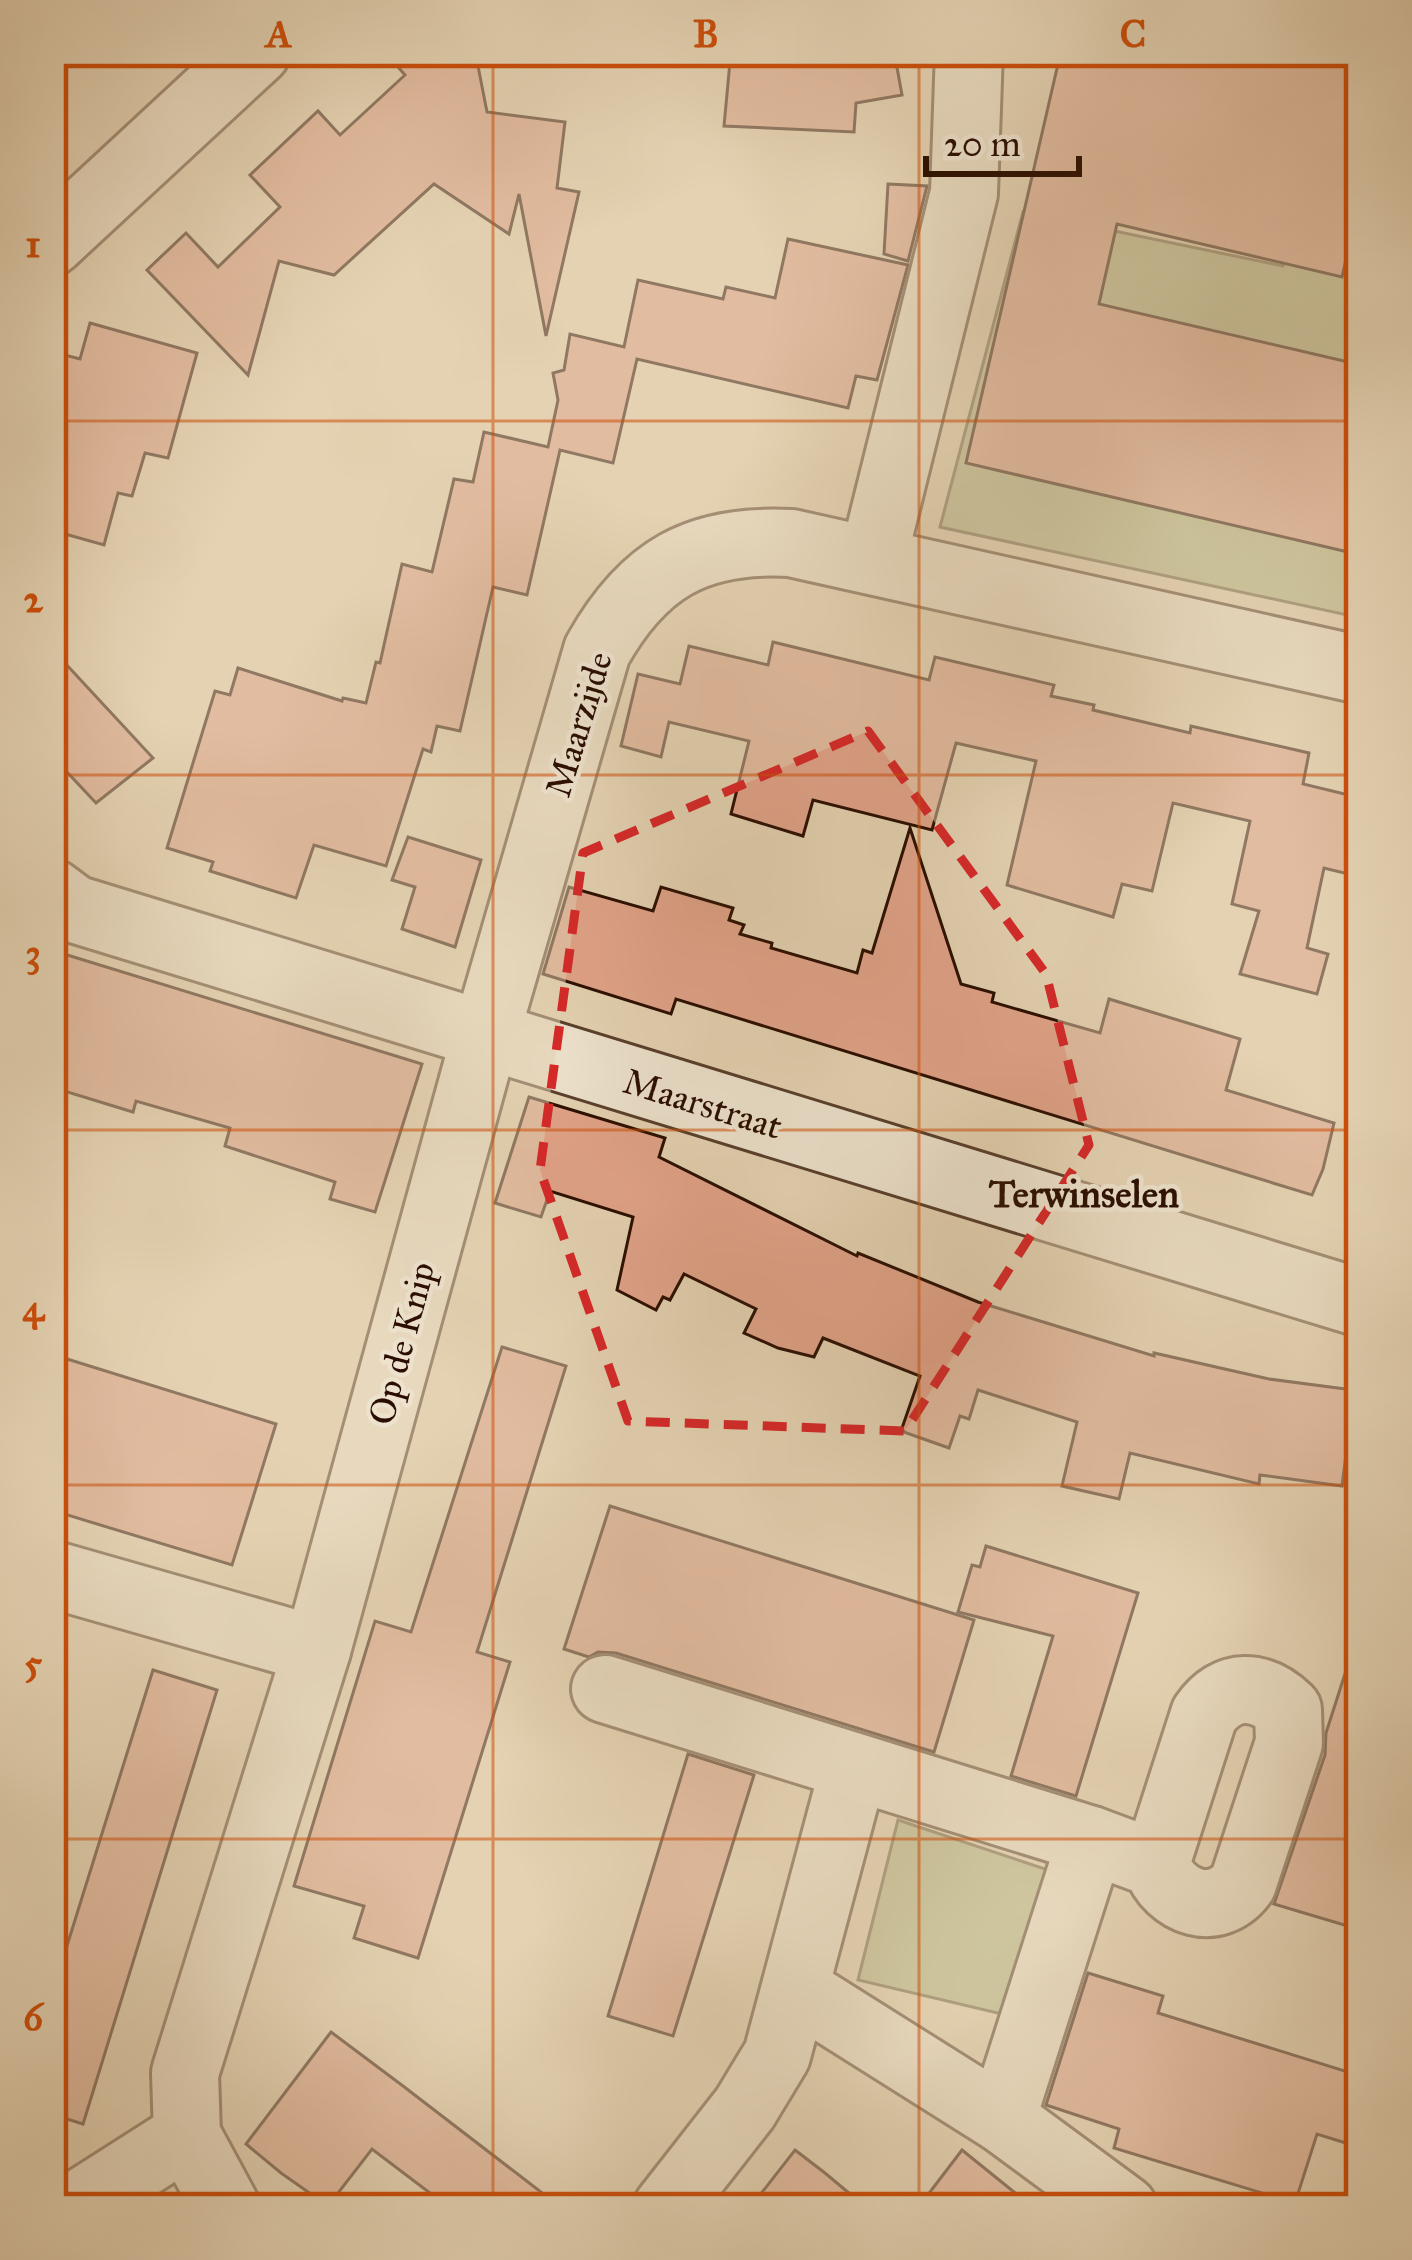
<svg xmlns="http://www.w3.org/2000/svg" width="1412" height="2260" font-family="'IM FELL Great Primer',serif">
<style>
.green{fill:#b7bb8a;stroke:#706445;stroke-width:3}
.building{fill:#e1a389;stroke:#2a0d00;stroke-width:3}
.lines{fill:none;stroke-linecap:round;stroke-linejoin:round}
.minor-casing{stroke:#583e2c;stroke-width:72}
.minor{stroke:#ede2cd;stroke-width:66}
.marked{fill:none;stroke:#d62828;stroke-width:9;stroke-dasharray:24 15;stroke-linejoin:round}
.grid{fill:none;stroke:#cc4e0a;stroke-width:3;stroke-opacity:0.55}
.labels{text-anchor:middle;stroke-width:9;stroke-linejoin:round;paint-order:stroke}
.street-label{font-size:36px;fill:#2a0d00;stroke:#ede2cd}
.neighbourhood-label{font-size:39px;font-weight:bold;fill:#2a0d00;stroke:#ede2cd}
.neatline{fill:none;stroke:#cc4e0a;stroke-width:4.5}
.grid-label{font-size:39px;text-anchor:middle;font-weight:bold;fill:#cc4e0a}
</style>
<rect width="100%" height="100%" fill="#e4d2b2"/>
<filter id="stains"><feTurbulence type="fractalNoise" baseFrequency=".00167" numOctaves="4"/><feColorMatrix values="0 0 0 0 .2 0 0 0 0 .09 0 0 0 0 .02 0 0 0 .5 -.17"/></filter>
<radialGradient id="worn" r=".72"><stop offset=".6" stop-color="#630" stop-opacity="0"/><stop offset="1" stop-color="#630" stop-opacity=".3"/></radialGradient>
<g class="green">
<path d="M1326 51H1361V618L940 527 1023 212 1283 266Z"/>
<path d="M898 1820 1048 1870 1006 2015 858 1980Z"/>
</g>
<g class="building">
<path d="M384 51H467L469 63 477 61 487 112 565 122 557 188 579 192 546 336 519 194 509 234 434 184 334 275 279 261 248 375 147 270 186 233 218 267 280 207 250 175 318 111 340 135 405 75Z"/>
<path d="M731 51H894L902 95 856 103 854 132 724 126Z"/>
<path d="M1061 51H1317L1361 61V195L1342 277 1117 224 1099 304 1361 365V555L966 463Z"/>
<path d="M888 184 927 186 908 261 884 254Z"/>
<path d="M788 239 908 265 877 380 856 376 848 408 637 359 613 463 560 450 527 595 493 587 460 731 437 726 431 752 423 749 386 866 314 845 296 898 210 871 213 862 167 848 215 691 230 695 238 668 342 701 343 698 366 703 376 662 380 663 402 564 432 572 454 479 473 482 484 432 548 447 558 400 553 373 564 370 570 334 624 347 638 280 723 299 726 287 775 298Z"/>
<path d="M90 323 197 353 168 458 145 453 132 496 118 493 104 545 51 530V392L61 354 80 359Z"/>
<path d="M773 642 929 680 935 657 1054 685 1051 696 1094 705 1093 710 1190 733 1191 726 1309 753 1303 784 1361 798V877L1324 868 1307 948 1328 954 1317 994 1240 974 1259 911 1232 904 1250 821 1173 803 1152 891 1122 884 1113 917 1007 885 1036 761 956 743 932 830 813 800 803 836 731 814 749 741 669 722 661 757 621 746 638 674 680 684 689 646 768 665Z"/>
<path d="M51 648 153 758 96 803 51 755Z"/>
<path d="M910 828 961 984 994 993 992 1002 1100 1033 1109 999 1240 1039 1226 1090 1334 1123 1323 1169 1312 1195 676 999 671 1014 543 974 569 887 653 911 661 887 733 908 729 920 744 925 740 934 772 943 771 948 857 973 863 950 872 953Z"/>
<path d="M408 837 481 860 455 947 402 929 415 887 392 880Z"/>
<path d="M51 950 422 1064 375 1212 330 1199 335 1182 225 1146 230 1128 136 1101 133 1112 51 1087Z"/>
<path d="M529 1097 665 1138 659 1157 857 1256 858 1253 978 1302 1154 1356V1353L1269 1379 1361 1391V1457L1346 1455 1342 1486 1260 1475 1259 1484 1130 1453 1119 1499 1062 1486 1077 1422 978 1390 969 1419 960 1416 949 1448 901 1431 920 1376 823 1338 814 1357 778 1348 744 1333 756 1309 684 1274 670 1300 663 1297 656 1310 617 1290 633 1217 550 1191 541 1217 495 1203Z"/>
<path d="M502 1347 566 1366 477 1652 510 1662 418 1958 354 1938 364 1906 294 1886 375 1621 411 1632Z"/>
<path d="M51 1354 276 1424 232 1565 51 1510Z"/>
<path d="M610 1506 974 1620 934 1752 616 1653 598 1652 589 1657 564 1649Z"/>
<path d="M986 1546 1138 1593 1076 1796 1011 1776 1053 1636 958 1612 972 1565 980 1567Z"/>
<path d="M1352 1652 1361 1653V1930L1274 1904 1325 1755 1326 1733Z"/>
<path d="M153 1670 217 1690 83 2124 51 2114V1997Z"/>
<path d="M688 1754 754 1775 673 2036 608 2016Z"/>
<path d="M1088 1973 1163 1996 1158 2013 1361 2076V2093L1346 2143 1317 2134 1295 2203 1114 2148 1119 2129 1046 2105Z"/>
<path d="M331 2032 403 2086 563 2209H451L372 2149 328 2206 281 2173 246 2144Z"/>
<path d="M795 2150 825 2173 868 2209H749Z"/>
<path d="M962 2150 1035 2209H917Z"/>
</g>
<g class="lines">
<g class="minor-casing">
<g id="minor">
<path d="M51 242 257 51"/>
<path d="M873 559 964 193 969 51"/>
<path d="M51 892 74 909 1361 1303"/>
<path d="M51 1574 317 1650"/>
<path d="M605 1689 1091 1840 1156 1864 1204 1715C1227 1681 1261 1684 1288 1710L1289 1743 1243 1883C1217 1919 1169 1903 1156 1864"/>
<path d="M797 1990 1002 2119 1091 1840"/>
<path d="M1002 2119 1124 2209"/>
<path d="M96 2209 85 2200 187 2135"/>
<path d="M227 2209 187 2135 185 2073 317 1650 485 1037 597 651C643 569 697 538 791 543L1361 670"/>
<path d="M666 2209 745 2108 777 2055 854 1767"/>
</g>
</g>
<use href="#minor" class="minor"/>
</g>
<path d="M0 0H1412V2260H0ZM868 731 1046 974 1089 1145 905 1431 628 1421 540 1170 583 853Z" fill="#e4d2b2" fill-opacity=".55" fill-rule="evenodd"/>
<path class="marked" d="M868 731 1046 974 1089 1145 905 1431 628 1421 540 1170 583 853Z"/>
<path class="grid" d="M493 51V2209M919 51V2209M51 421H1361M51 775H1361M51 1130H1361M51 1485H1361M51 1839H1361"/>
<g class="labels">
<g class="street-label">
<text transform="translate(578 724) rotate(-73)" y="13">Maarzijde</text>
<text transform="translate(703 1103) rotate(17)" y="13">Maarstraat</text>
<text transform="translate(401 1343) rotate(-75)" y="13">Op de Knip</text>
</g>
<g class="neighbourhood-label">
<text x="1084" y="1207">Terwinselen</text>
</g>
</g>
<rect width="1412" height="2260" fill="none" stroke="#e4d2b2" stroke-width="132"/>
<path d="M926 156v18h153v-18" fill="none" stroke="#2a0d00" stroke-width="6"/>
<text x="944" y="156" font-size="36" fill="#2a0d00" stroke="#ede2cd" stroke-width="9" paint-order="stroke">20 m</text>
<rect x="66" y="66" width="1280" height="2128" class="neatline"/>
<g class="grid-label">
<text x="279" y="47">A</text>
<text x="706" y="47">B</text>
<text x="1133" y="47">C</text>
<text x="33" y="257">1</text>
<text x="33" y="612">2</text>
<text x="33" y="966">3</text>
<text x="33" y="1321">4</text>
<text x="33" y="1676">5</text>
<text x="33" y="2030">6</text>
</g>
<rect width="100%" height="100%" filter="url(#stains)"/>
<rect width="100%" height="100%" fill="url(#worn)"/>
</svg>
